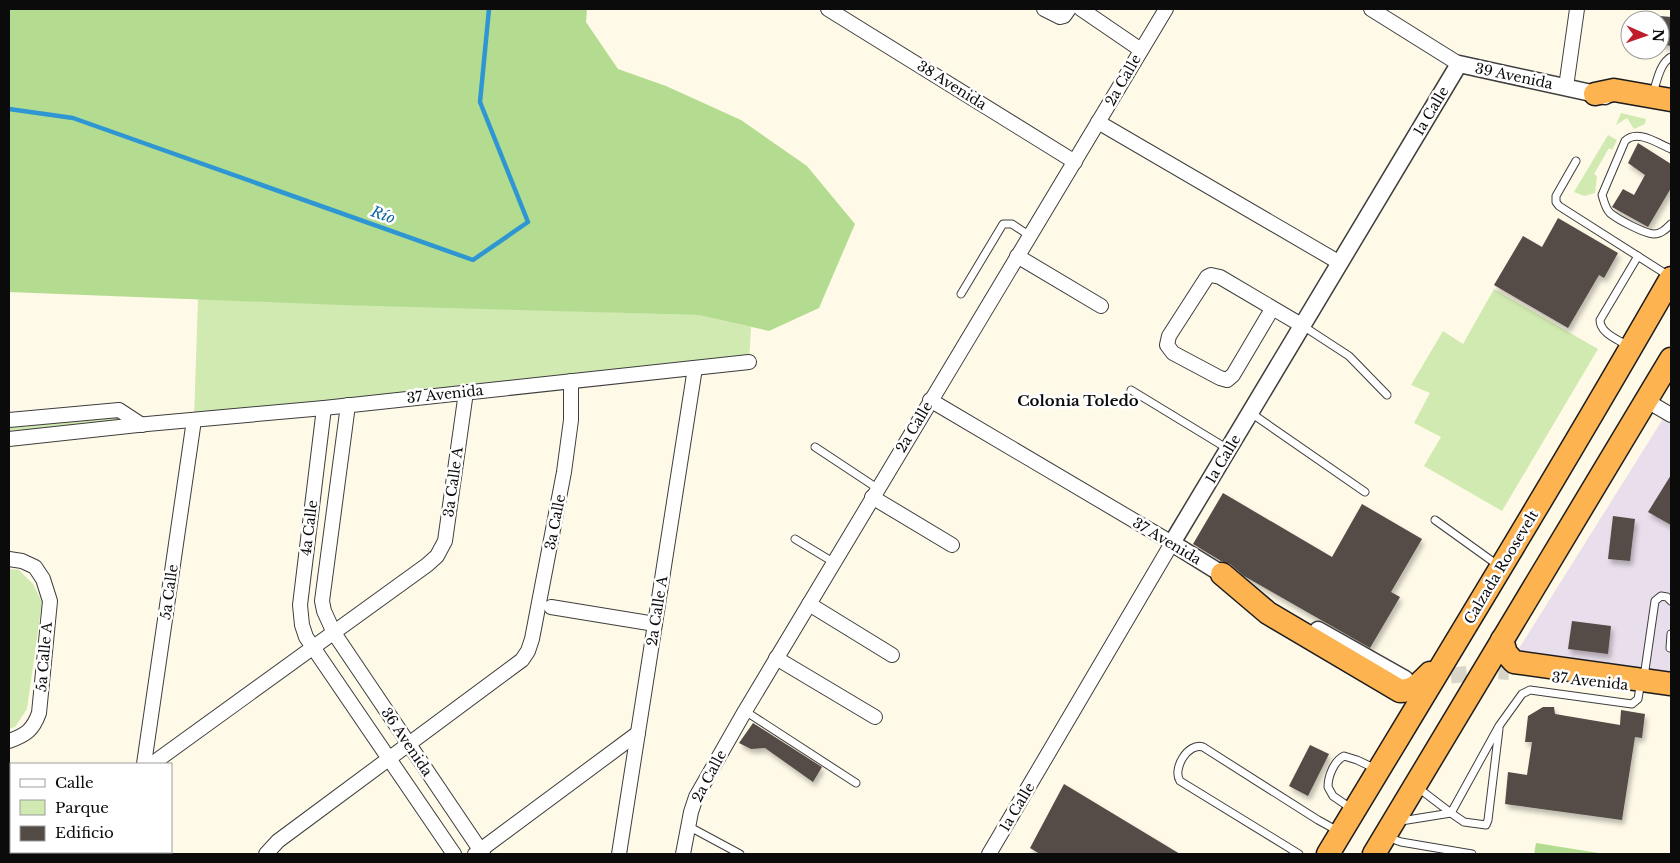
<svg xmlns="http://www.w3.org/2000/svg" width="1680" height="863" font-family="'Libre Baskerville',serif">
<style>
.industrial{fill:#e9deeb}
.green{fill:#d1eab1}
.forest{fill:#b4dc90}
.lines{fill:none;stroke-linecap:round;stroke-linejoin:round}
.stream{stroke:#2e97d3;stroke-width:4.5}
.building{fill:#544b47;filter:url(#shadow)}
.tertiary-tunnel{stroke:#dad6c7;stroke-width:16;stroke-dasharray:16 8;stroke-linecap:butt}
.service-casing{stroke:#3e3e3e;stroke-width:9}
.minor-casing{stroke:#3e3e3e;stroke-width:16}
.tertiary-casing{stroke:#3e3e3e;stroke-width:19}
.trunk-casing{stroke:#1c1c1c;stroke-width:25}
.service{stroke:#fff;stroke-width:7}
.minor{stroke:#fff;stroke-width:14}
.tertiary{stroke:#fff;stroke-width:16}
.trunk{stroke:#feb351;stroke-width:22}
.labels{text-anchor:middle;stroke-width:5;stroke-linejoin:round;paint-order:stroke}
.street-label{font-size:14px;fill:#0b0b0b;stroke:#fff}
.water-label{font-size:15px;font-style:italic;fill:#0f66a1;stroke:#fff}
.neighbourhood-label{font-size:15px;font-weight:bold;fill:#0b0b0b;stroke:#fff}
</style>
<defs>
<filter id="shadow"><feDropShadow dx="2.5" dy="4.5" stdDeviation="2.5" flood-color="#0004"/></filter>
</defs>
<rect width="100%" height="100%" fill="#fffae8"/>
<path class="industrial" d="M1671 406V672L1518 650Z"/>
<g class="green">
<path d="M1621 113 1646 119 1645 124 1634 129 1627 118 1616 125Z"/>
<path d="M1608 135 1617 140 1612 150 1609 148 1594 174 1597 176 1595 193 1584 196 1574 192Z"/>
<path d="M1494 289 1598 349 1502 511 1424 466 1441 437 1414 423 1430 393 1411 385 1443 331 1463 344Z"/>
<path d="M198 299 698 315 751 327 749 362 194 420Z"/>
<path d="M117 417 118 421 9 431V425Z"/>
<path d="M9 569 19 570 33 584 42 602 27 709 15 727 9 729Z"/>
</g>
<g class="forest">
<path d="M9 9H587L586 22 618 69 666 86 741 120 807 166 855 224 819 308 769 331 698 315 341 305 9 292Z"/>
<path d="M1536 843 1605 854H1534Z"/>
</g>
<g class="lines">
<path class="stream" d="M9 109 73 118 473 260 528 222 480 102 489 9"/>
</g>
<g class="building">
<path d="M1660 16 1671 17V46L1660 44Z"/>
<path d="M1638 143 1671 164V188L1648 227 1612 207 1623 189 1634 195 1645 175 1628 163Z"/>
<path d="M1558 218 1618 253 1604 278 1599 275 1568 328 1494 285 1523 236 1542 247Z"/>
<path d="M1671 475V525L1648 512Z"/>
<path d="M1223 493 1332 557 1362 504 1422 539 1391 592 1400 597 1370 648 1244 576 1230 564 1221 561 1193 544Z"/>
<path d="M1613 516 1635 519 1630 561 1608 559Z"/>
<path d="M1572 621 1611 626 1608 654 1568 649Z"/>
<path d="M1543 707H1554L1555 714 1620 725 1621 710 1645 714 1642 738 1635 737 1622 820 1505 804 1508 772 1527 775 1532 742H1525L1528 716Z"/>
<path d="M753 723 822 767 813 782 765 748 751 749 739 743Z"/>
<path d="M1310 745 1329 754 1308 796 1289 786Z"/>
<path d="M1064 784 1180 854H1040L1030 848Z"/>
</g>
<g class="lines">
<path class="tertiary-tunnel" d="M1427 678 1494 671 1509 672"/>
<g class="service-casing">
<g id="service">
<path d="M1653 93C1657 81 1660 63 1671 57"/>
<path d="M1671 149C1657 143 1637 129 1625 141L1602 195C1604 201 1605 208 1610 213 1617 219 1645 234 1654 234 1661 234 1666 229 1671 224"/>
<path d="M1576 161 1556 196V202L1559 206 1669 276"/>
<path d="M961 294 1003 224H1012L1030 236"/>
<path d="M1303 326 1349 356 1387 395"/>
<path d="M1628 346C1617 339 1600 333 1600 320L1638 256"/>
<path d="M1131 390 1228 449"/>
<path d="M1251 413 1365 492"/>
<path d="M815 447 877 488"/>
<path d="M1435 520 1499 566"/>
<path d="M795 539 833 562"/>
<path d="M1670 648 1671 634"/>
<path d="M1644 677 1655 601 1661 596 1667 597 1671 601"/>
<path d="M745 711 856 783"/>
<path d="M1417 787 1451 813 1499 726 1522 694 1530 690 1632 704 1638 699 1640 687"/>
<path d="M1352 809 1333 796 1328 787C1328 776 1334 761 1344 756L1357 760 1376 769"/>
<path d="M1401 821 1451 813 1464 822 1486 825 1488 820 1499 729"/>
<path d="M688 826 740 854"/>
<path d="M1387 837 1401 842 1472 854"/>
<path d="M1299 854 1180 781C1172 769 1188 742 1203 747L1318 820 1338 831"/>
</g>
</g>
<g class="minor-casing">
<g id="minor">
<path d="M828 9 1075 162"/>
<path d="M1044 9 1060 17 1064 16 1069 9"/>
<path d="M1081 9 1141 50"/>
<path d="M1371 9 1459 64"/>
<path d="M1566 87 1577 9"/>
<path d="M1098 122 1340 263"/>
<path d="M1017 256 1101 306"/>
<path d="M1272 309 1233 375 1227 380 1220 378 1173 353 1167 345 1169 336 1207 277 1211 275 1220 277 1303 326"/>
<path d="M930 400 1172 543 989 854"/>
<path d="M1647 401 1671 415"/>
<path d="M348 405 322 601 324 611 334 633 483 854"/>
<path d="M324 408 300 605 302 625 306 637 454 854"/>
<path d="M9 420 119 410 142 425"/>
<path d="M9 439 147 424 324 408 749 362"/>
<path d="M872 497 952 545"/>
<path d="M9 559 22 561 35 567 43 579 50 601 39 713C33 730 26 735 9 741"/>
<path d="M809 604 892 655"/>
<path d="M551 607 655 624"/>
<path d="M776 658 875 717"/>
<path d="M144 764 194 420"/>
<path d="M152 764 427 565 437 556 445 541 466 392"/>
<path d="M131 854V852"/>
<path d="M266 854 278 841 522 660 528 651 532 639 564 472 571 420V381"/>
<path d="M475 854 638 733"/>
<path d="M619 854 695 368"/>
<path d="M683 854 691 812 696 797 745 711 1166 9"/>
</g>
</g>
<g class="tertiary-casing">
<g id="tertiary">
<path d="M1230 579 1172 543 1459 64 1605 96"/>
<path d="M1318 630 1405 679"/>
</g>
</g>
<g class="trunk-casing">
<g id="trunk">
<path d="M1595 94 1614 90 1671 100"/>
<path d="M1222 574 1268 613 1400 691C1414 691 1421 682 1430 673"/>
<path d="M1502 640 1506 653 1514 662 1671 684"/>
<path d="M1328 854C1443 663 1560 472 1671 278"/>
<path d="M1374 854 1671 359"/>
</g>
</g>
<use href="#service" class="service"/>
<use href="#minor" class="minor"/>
<use href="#tertiary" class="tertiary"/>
<use href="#trunk" class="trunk"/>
</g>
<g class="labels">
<g class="street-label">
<text transform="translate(1514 76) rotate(12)" y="5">39 Avenida</text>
<text transform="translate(1123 80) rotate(-60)" y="5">2a Calle</text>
<text transform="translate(952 85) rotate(32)" y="5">38 Avenida</text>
<text transform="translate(1431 111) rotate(-59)" y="5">1a Calle</text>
<text transform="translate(445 394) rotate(-6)" y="5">37 Avenida</text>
<text transform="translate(914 427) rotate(-59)" y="5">2a Calle</text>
<text transform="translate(1223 459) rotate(-59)" y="5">1a Calle</text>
<text transform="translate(453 482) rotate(-82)" y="5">3a Calle A</text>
<text transform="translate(555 522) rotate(-79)" y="5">3a Calle</text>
<text transform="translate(309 528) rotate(-83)" y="5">4a Calle</text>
<text transform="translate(1167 541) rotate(31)" y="5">37 Avenida</text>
<text transform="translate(1501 567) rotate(-59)" y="5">Calzada Roosevelt</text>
<text transform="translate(169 592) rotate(-82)" y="5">5a Calle</text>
<text transform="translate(657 611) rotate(-81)" y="5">2a Calle A</text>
<text transform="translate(44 657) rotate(-85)" y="5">5a Calle A</text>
<text transform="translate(1590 681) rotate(6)" y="5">37 Avenida</text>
<text transform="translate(407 742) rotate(56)" y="5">36 Avenida</text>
<text transform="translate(709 776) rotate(-62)" y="5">2a Calle</text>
<text transform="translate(1017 807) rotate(-59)" y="5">1a Calle</text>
</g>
<g class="water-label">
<text transform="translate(383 215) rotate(19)" y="5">Río</text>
</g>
<g class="neighbourhood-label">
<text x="1078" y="406">Colonia Toledo</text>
</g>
</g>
<rect width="1680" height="863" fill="none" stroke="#0b0b0b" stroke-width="20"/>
<rect x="10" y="763" width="162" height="90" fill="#ffffff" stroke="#9d9d9d"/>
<rect x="20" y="779" width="25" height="8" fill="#ffffff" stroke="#9d9d9d"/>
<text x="55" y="788" font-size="15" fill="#0b0b0b">Calle</text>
<rect x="20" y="800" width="25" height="15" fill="#d1eab1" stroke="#9d9d9d"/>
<text x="55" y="813" font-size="15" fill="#0b0b0b">Parque</text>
<rect x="20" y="826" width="25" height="15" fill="#544b47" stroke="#9d9d9d"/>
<text x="55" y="838" font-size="15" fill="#0b0b0b">Edificio</text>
<g transform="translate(1645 35) rotate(92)"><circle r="24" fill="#ffffff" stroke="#9d9d9d"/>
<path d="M0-4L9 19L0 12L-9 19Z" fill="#c01d2a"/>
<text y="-8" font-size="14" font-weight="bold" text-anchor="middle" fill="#0b0b0b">N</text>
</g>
</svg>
